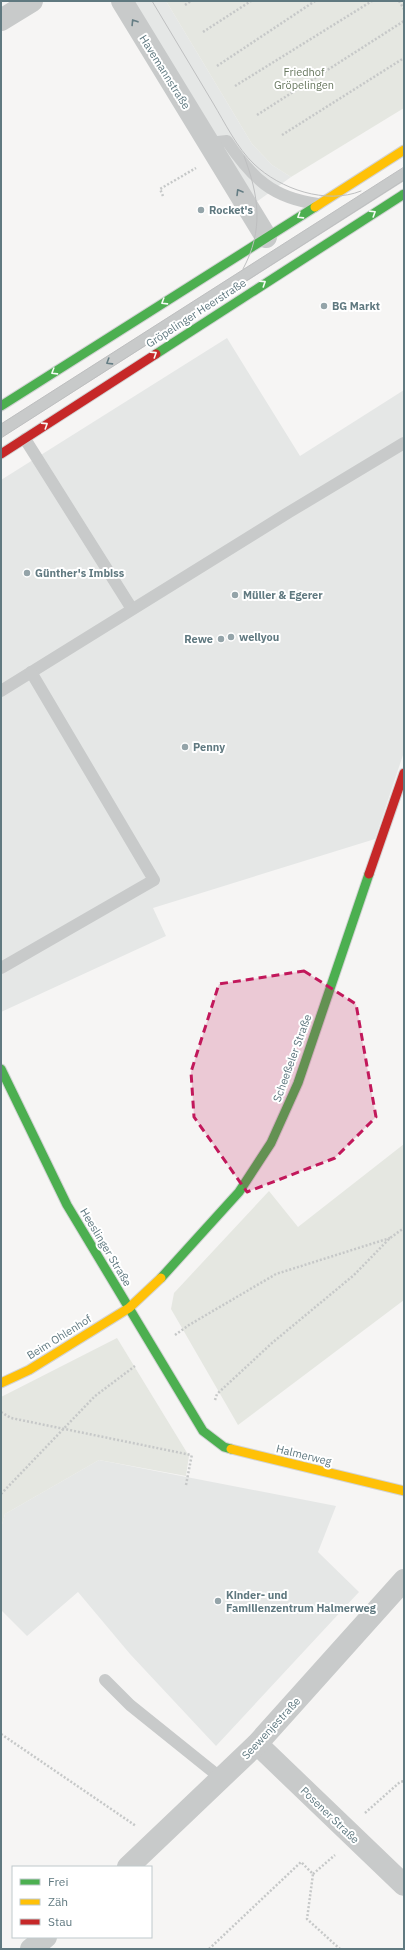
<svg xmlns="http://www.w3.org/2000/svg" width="405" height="1950" font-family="'IBM Plex Sans',sans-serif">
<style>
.built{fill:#e5e7e6}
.green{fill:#e5e7e1}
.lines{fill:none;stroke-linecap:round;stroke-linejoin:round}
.fast-casing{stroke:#d2d3d4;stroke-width:11}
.slow-casing{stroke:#d2d3d4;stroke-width:11}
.jam-casing{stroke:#d2d3d4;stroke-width:11}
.path{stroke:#c6c8c8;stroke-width:2.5;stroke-dasharray:2 2;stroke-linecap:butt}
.lane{stroke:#c8caca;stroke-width:12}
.street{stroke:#c8caca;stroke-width:22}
.fast{stroke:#4caf50;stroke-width:9}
.slow{stroke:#ffc107;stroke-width:9}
.jam{stroke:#c62828;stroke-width:9}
.tram{stroke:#bebfc0;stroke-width:1}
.oneway{stroke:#657d84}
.oneway2{stroke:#f6fbf6}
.marked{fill:#c2185b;fill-opacity:0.2;stroke:#c2185b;stroke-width:3;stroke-dasharray:8 5;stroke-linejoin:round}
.poi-dot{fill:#94a4a9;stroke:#fff;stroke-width:1.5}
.labels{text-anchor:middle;stroke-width:4;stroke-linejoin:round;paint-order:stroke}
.street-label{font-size:11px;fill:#607980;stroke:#fff}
.park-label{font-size:11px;fill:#68785f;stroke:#fff}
.poi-label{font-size:11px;font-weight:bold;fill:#607980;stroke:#fff;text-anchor:start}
</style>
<rect width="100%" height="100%" fill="#f6f5f4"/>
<g class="built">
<path d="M130 1H166L252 144 272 165 291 177 255 203Z"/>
<path d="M227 338 300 456 404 390V752L375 839 153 908 166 936 1 1012V480Z"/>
<path d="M99 1460 336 1506 318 1552 359 1592 216 1746 130 1654 78 1592 27 1636 1 1610V1528L5 1514Z"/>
</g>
<g class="green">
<path d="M166 1H404V108L291 177 272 165 252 144Z"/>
<path d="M404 1144V1300L238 1425 171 1309 174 1293 269 1191 298 1227Z"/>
<path d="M117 1338 189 1456 186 1476 99 1460 5 1514 1 1528V1397Z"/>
</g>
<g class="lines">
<g class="fast-casing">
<g id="fast">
<path d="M156 354 404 194"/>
<path d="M1 406 315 207"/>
<path d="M1 1069 67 1205 203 1431 224 1447 231 1449"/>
<path d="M161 1278 239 1192 271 1143 298 1083 369 874"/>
</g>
</g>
<g class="slow-casing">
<g id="slow">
<path d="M315 207 404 150"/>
<path d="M1 1383 29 1370 129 1308 161 1278"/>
<path d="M231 1449 404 1491"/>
</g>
</g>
<g class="jam-casing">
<g id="jam">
<path d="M1 454 156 354"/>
<path d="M369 874 404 773"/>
</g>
</g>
<g class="path">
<path d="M399 1 404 9"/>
<path d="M185 5 191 1"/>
<path d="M203 32 251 1"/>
<path d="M217 66 315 1"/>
<path d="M235 86 372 1"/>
<path d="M257 115 404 21"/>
<path d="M282 135 404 58"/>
<path d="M163 196 160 189 196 168"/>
<path d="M175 1335 189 1325 276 1274 390 1238"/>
<path d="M215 1400 217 1394 272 1343 354 1275 390 1238 404 1228"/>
<path d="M1 1412 11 1418 191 1455"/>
<path d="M186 1485 192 1454"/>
<path d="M1 1494 95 1396 135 1366"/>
<path d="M1 1734 136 1826"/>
<path d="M365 1813 400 1782 404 1781"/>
<path d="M313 1874 335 1855"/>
<path d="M1 1949H2"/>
<path d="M209 1949 301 1862 313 1874 307 1919 340 1949"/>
</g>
<g class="lane">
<path d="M209 143 227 141C252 178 272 198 318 204"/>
<path d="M1 431 404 174"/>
<path d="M25 439 132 609"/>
<path d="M1 691 291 511 404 443"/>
<path d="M1 968 154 880 31 672"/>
<path d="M105 1680 130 1705 222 1779"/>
</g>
<g class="street">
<path d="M122 1 266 237"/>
<path d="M1 20 32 1"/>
<path d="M257 1744 404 1885"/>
<path d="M128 1867 257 1744 404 1580"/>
<path d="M31 1949 46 1937"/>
</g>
<use href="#fast" class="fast"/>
<use href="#slow" class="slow"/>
<use href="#jam" class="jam"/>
<g class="tram">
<path d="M152 1C172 35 193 69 213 103 225 123 237 148 254 164 280 189 326 205 361 191"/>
<path d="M243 269C264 230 259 196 244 156"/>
<path d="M1 424 404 167"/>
<path d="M1 438 404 180"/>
</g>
</g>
<defs><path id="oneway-chevron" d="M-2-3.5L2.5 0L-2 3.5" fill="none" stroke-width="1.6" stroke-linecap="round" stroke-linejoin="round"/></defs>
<g class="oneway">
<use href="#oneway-chevron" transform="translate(134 22) rotate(-122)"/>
<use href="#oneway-chevron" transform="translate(239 192) rotate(-121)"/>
<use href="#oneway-chevron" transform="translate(109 362) rotate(148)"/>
</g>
<g class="oneway2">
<use href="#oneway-chevron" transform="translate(373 213) rotate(-32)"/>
<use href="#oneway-chevron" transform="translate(300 216) rotate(148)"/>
<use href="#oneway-chevron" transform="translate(263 283) rotate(-33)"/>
<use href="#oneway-chevron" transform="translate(164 302) rotate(148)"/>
<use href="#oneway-chevron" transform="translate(154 354) rotate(-33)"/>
<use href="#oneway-chevron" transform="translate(54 372) rotate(148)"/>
<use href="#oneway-chevron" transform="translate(45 425) rotate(-33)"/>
</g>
<path class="marked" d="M304 971 356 1004 376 1117 335 1158 247 1192 194 1117 191 1072 219 984Z"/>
<g class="poi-dot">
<circle cx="201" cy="210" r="4"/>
<circle cx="324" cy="306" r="4"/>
<circle cx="27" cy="573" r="4"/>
<circle cx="235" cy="595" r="4"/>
<circle cx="231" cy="637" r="4"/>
<circle cx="221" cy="639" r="4"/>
<circle cx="185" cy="747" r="4"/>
<circle cx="218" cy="1601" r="4"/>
</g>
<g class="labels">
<g class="street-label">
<text transform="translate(165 72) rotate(58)" y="4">Havemannstraße</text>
<text transform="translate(196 313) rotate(-33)" y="4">Gröpelinger Heerstraße</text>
<text transform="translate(292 1058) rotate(-70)" y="4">Scheeßeler Straße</text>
<text transform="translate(106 1247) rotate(59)" y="4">Heeslinger Straße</text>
<text transform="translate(59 1337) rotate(-32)" y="4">Beim Ohlenhof</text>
<text transform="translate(304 1455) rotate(14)" y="4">Halmerweg</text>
<text transform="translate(271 1728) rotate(-47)" y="4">Seewenjestraße</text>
<text transform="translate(330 1815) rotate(44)" y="4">Posener Straße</text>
</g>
<g class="park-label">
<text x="304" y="76">Friedhof<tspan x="304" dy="13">Gröpelingen</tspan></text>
</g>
<g class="poi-label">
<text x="209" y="214">Rocket's</text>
<text x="332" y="310">BG Markt</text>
<text x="35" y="577">Günther's Imbiss</text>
<text x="243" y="599">Müller &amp; Egerer</text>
<text x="239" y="641">wellyou</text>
<text x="213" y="643" text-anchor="end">Rewe</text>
<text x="193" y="751">Penny</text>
<text x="226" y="1599">Kinder- und<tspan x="226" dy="13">Familienzentrum Halmerweg</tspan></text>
</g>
</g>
<rect width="405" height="1950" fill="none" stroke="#607980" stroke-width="4"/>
<rect x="12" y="1866" width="140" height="72" fill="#ffffff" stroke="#bfc9cc"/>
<rect x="20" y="1879" width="20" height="6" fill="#4caf50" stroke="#bfc9cc"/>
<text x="48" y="1886" font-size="12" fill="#607980">Frei</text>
<rect x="20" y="1899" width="20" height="6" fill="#ffc107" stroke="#bfc9cc"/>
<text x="48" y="1906" font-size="12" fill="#607980">Zäh</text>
<rect x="20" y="1919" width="20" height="6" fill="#c62828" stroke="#bfc9cc"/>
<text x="48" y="1926" font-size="12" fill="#607980">Stau</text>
</svg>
